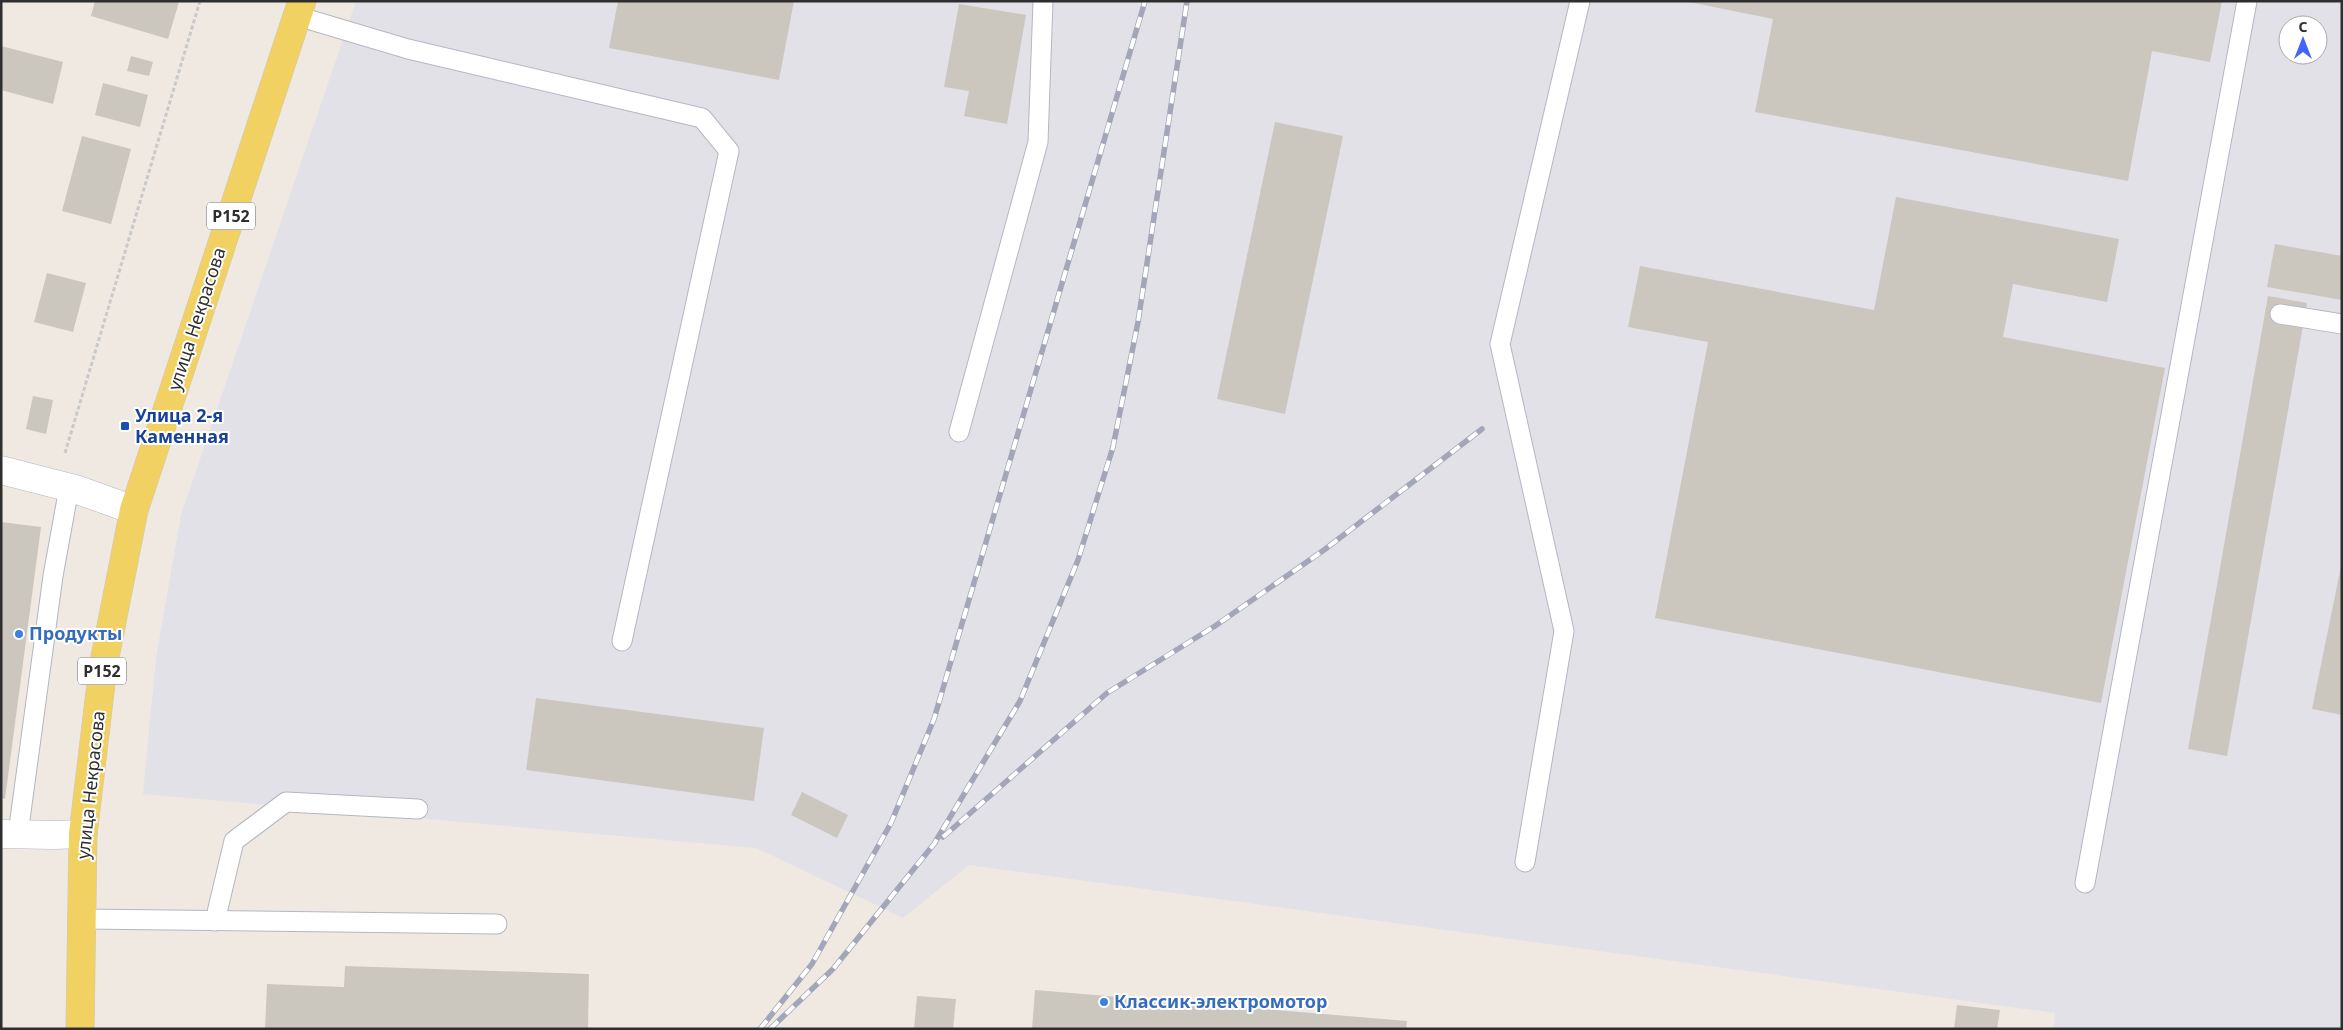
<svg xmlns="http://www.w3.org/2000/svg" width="2343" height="1030" font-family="'Noto Sans',sans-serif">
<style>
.industrial{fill:#e3e1e8;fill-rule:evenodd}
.building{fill:#cbc7bf}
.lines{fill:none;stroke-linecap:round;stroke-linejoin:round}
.lane-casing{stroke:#b4b7c1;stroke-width:21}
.street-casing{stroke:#b4b7c1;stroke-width:29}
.primary-casing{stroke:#c9c9c9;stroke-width:29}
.path{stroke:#c9c9c9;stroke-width:3;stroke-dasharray:4 2.5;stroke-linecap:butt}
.lane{stroke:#fff;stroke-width:19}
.street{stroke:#fff;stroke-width:28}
.primary{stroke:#f2d163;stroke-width:28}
.rail-casing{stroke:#a3a6b8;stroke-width:5.5}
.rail{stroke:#fff;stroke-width:4;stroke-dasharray:11;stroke-linecap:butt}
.transit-dot{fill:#1a4fb4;stroke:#fff;stroke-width:2}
.shop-dot{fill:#3f7fe0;stroke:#fff;stroke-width:2}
.labels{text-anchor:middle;stroke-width:4;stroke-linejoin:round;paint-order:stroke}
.shield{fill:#fff;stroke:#6d6d6d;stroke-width:1}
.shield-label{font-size:16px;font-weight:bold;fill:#2e2e2e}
.street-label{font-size:18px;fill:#2e2e2e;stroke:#fff}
.transit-label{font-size:18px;font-weight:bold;fill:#164399;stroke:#fff;text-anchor:start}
.shop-label{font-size:18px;font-weight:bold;fill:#366cbe;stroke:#fff;text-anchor:start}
</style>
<rect width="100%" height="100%" fill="#efe9e1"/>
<path class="industrial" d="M356 1H2342V1029H2054L2055 1013 969 865 903 918 756 848 143 794 156 658 181 515ZM2288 25H2318V55H2288Z"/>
<g class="building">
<path d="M95 1H176L179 2 168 39 91 16Z"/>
<path d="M618 1H794L779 80 609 48Z"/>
<path d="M1684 1H2222L2210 62 2152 51 2128 181 1755 112 1773 19Z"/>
<path d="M959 4 1026 15 1007 124 964 116 969 91 944 87Z"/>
<path d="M1 46 63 62 53 104 1 90Z"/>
<path d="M131 56 153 62 149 76 127 71Z"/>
<path d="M103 83 148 95 140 127 95 115Z"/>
<path d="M1275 122 1343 136 1285 414 1217 399Z"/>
<path d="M82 136 131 149 111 224 62 211Z"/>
<path d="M1896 197 2119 239 2107 302 2013 284 2003 337 2165 368 2101 703 1655 618 1708 342 1628 327 1640 266 1874 310Z"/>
<path d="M2275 244 2342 256V300L2267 287Z"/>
<path d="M47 273 86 283 73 332 34 322Z"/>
<path d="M2268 296 2307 303 2227 756 2188 749Z"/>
<path d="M33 396 53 400 46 434 26 429Z"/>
<path d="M1 522 41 527 5 799 1 798Z"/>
<path d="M2341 566H2342V715L2312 709Z"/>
<path d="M536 698 764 728 754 801 526 770Z"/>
<path d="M802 792 848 815 837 838 791 815Z"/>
<path d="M345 966 589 974 588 1029H265L267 984 344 987Z"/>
<path d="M1035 990 1407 1021 1406 1029H1032Z"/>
<path d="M917 996 956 999 953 1029H914Z"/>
<path d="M1957 1005 2000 1010 1997 1029H1954Z"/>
</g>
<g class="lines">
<g class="lane-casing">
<g id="lane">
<path d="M297 16 408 49 702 118 729 151 622 641"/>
<path d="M2280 314 2342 324"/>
<path d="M959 432 1038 142 1043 1"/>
<path d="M18 834 53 576 69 488"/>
<path d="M1525 862 1564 631 1500 344 1580 1"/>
<path d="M2085 883 2247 1"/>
<path d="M82 919 497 924"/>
<path d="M215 921 234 841 286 802 418 809"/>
</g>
</g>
<g class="street-casing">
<g id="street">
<path d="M1 470 75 489 134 510"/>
<path d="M1 834 53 835 83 834"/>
</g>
</g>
<g class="primary-casing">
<path id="primary" d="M80 1029 83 834 103 667 134 510 302 1"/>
</g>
<path class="path" d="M65 453 200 1"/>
<use href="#lane" class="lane"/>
<use href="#street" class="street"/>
<use href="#primary" class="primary"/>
<g class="rail-casing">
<g id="rail">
<path d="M943 837 1107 693 1215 626 1324 550 1482 429"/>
<path d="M760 1029 812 964 891 823 934 719 1145 1"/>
<path d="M770 1029 833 969 934 844 1020 701 1078 560 1113 447 1138 322 1187 1"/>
</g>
</g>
<use href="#rail" class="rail"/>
</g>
<rect class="transit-dot" x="120" y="421" width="10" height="10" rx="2.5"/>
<g class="shop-dot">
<circle cx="19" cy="634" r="5"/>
<circle cx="1104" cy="1002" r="5"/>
</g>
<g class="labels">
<g class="shield">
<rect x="207" y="202.5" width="48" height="27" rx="4"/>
<rect x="78" y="657.5" width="48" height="27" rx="4"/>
</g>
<g class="shield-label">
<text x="231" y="222">Р152</text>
<text x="102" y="677">Р152</text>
</g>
<g class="street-label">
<text transform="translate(197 319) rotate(-72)" y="6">улица Некрасова</text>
<text transform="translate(91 785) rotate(-84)" y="6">улица Некрасова</text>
</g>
<g class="transit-label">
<text x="135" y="422">Улица 2-я<tspan x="135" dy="21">Каменная</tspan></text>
</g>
<g class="shop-label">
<text x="29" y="640">Продукты</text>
<text x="1114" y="1008">Классик-электромотор</text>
</g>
</g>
<rect width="2343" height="1030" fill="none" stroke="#2e2e2e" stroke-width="5"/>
<g transform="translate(2303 40)"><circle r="24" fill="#ffffff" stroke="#ababab"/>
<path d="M0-4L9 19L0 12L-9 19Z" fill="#4264fb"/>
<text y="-8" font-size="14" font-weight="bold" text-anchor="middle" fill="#2e2e2e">С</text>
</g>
</svg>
